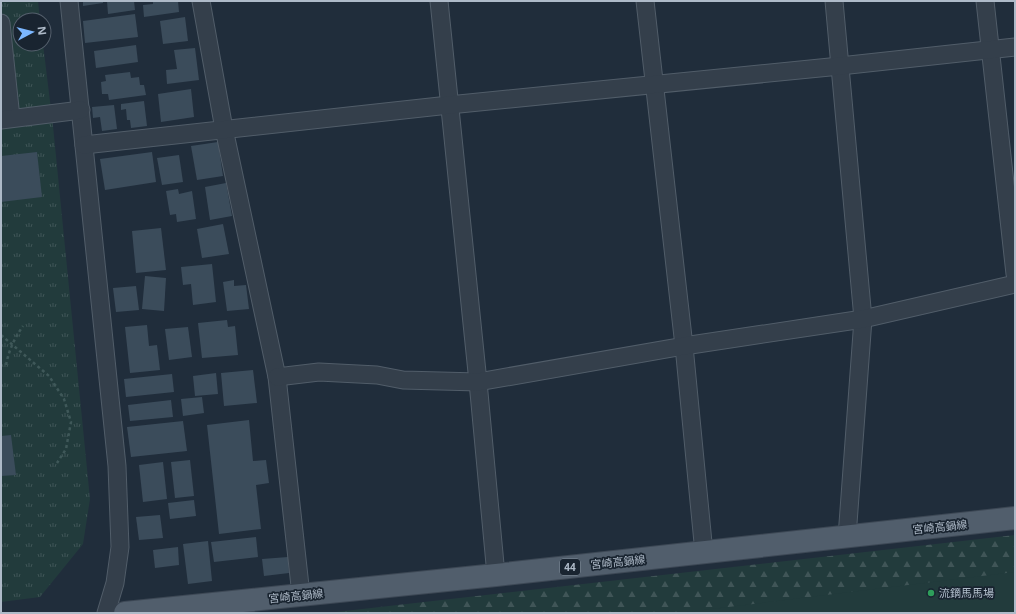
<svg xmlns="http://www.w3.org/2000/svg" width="1016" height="614" font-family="'Noto Sans','Noto Sans JP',sans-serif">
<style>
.grass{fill:url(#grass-tufts)}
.forest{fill:url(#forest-firs)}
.pitch{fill:#223b3c}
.building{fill:#3b4c5b}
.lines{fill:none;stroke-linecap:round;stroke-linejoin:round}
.minor-casing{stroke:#515d69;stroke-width:19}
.major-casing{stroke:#3d4855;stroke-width:24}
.path{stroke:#3f5859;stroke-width:2.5;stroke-dasharray:3 3;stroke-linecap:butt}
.minor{stroke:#343f4b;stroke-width:17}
.major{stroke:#515e6c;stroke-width:22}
.leisure-dot{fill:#2e9e5b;stroke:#192430;stroke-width:1.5}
.labels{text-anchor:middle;stroke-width:3.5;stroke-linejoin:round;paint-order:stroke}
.shield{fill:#192430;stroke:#818d9a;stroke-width:1}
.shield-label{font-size:10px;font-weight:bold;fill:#aebac8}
.street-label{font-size:11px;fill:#aebac8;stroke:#192430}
.poi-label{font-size:11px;fill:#aebac8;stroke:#192430;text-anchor:start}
</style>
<defs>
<pattern id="grass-tufts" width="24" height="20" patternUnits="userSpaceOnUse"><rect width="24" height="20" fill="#223b3c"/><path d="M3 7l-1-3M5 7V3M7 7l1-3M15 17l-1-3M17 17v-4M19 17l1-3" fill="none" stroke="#405557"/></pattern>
<pattern id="forest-firs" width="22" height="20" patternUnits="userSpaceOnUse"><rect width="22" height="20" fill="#223b3c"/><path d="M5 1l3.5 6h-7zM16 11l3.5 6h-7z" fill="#405557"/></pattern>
</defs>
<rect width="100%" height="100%" fill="#202d3b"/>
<path class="grass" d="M1 1H38L40 20H20V44H43L53 126 90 499 83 544 40 597 1 602Z"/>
<path class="forest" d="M1015 535V613H327Z"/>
<path class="pitch" d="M1015 572V613H679Z"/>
<g class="building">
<path d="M83 1H103V3L83 6Z"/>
<path d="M107 1H134L135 10 108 14Z"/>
<path d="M153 1H178L179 12 144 17 143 5 153 4Z"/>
<path d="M135 14 138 37 85 43 83 21Z"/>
<path d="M185 17 188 41 163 44 160 21Z"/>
<path d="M136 45 138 62 96 68 94 51Z"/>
<path d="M195 48 199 80 167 84 166 70 177 69 174 50Z"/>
<path d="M130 72 131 78 139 77 140 85H144L146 95 109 100 108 94H102L101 82 106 81 105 75Z"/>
<path d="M191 89 194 117 161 122 158 94Z"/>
<path d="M144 101 147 126 131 128 130 120H127L126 109 121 110V104Z"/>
<path d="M114 105 117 129 102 131 100 117 93 118 92 107Z"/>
<path d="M218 142 223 176 197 180 191 146Z"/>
<path d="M37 152 42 197 1 202V156Z"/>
<path d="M152 152 156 182 105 190 100 159Z"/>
<path d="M179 155 183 182 162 185 157 158Z"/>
<path d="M226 183 232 216 210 220 205 187Z"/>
<path d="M178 189 179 194 192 191 196 219 177 222 176 214 170 215 166 191Z"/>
<path d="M223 224 229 254 202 258 197 229Z"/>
<path d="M161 228 166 270 136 273 132 231Z"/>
<path d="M212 264 216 302 193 305 191 284 183 285 181 267Z"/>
<path d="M145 276 166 278 164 311 142 309Z"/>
<path d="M234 280V286L246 285 249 309 227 311 223 282Z"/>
<path d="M136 286 139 310 116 312 113 288Z"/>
<path d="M227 320 228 327 235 326 238 355 202 358 198 323Z"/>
<path d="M147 325 149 346 157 345 160 370 130 373 125 327Z"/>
<path d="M188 327 192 357 169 360 165 329Z"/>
<path d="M253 370 257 403 224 406 221 373Z"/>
<path d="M216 373 218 394 195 396 193 376Z"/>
<path d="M172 374 174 392 126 397 124 379Z"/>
<path d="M202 397 204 413 183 416 181 399Z"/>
<path d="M171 400 173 417 130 421 128 405Z"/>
<path d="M249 420 253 461 266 460 269 483 256 485 261 529 219 534 207 425Z"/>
<path d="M183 421 187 451 131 457 127 427Z"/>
<path d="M11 435 16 475 1 476V436Z"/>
<path d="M190 460 194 496 175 498 171 462Z"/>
<path d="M163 462 167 499 143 502 139 465Z"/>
<path d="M194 500 196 516 170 519 168 503Z"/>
<path d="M160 515 163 538 139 540 136 517Z"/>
<path d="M256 537 258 557 214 562 211 542Z"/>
<path d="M208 541 212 581 188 584 183 544Z"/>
<path d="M178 547 179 565 155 568 153 550Z"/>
<path d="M288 557 289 573 264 576 262 559Z"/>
</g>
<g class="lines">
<g class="minor-casing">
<g id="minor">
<path d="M69 1 117 466 120 547 115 583 106 613"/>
<path d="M201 1 224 129 277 377 301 595"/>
<path d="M439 1 478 382 496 575"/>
<path d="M645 1 684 346 704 553"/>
<path d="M834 1 863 319 847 537"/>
<path d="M985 1 1015 274"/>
<path d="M1 23 11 118"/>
<path d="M1 120 81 110"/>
<path d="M84 145 449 105 840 66 1015 47"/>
<path d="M277 377 319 372 377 375 403 380 478 382 684 346 863 319 1015 284"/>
</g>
</g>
<g class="major-casing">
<path id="major" d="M125 613 496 575 1015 518"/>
</g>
<g class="path">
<path d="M1 335 49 376 64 399 71 422 66 449 57 463"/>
<path d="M6 365C9 350 14 339 23 326"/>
</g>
<use href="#minor" class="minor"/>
<use href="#major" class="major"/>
</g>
<circle class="leisure-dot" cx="931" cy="593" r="4"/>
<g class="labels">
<rect class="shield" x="560" y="559" width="20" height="16" rx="3"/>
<g class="shield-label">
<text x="570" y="571">44</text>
</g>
<g class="street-label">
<text transform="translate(940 527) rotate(-6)" y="4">宮崎高鍋線</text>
<text transform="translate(618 562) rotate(-6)" y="4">宮崎高鍋線</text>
<text transform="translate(296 596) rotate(-6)" y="4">宮崎高鍋線</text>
</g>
<g class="poi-label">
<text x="939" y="597">流鏑馬馬場</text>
</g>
</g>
<rect width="1016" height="614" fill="none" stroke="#aebac8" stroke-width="4"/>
<g transform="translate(32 32) rotate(83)"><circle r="19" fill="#192430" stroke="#55606d"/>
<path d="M0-3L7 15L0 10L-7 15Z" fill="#7cb7ff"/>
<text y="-6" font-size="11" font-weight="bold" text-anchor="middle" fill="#aebac8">N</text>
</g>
</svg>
